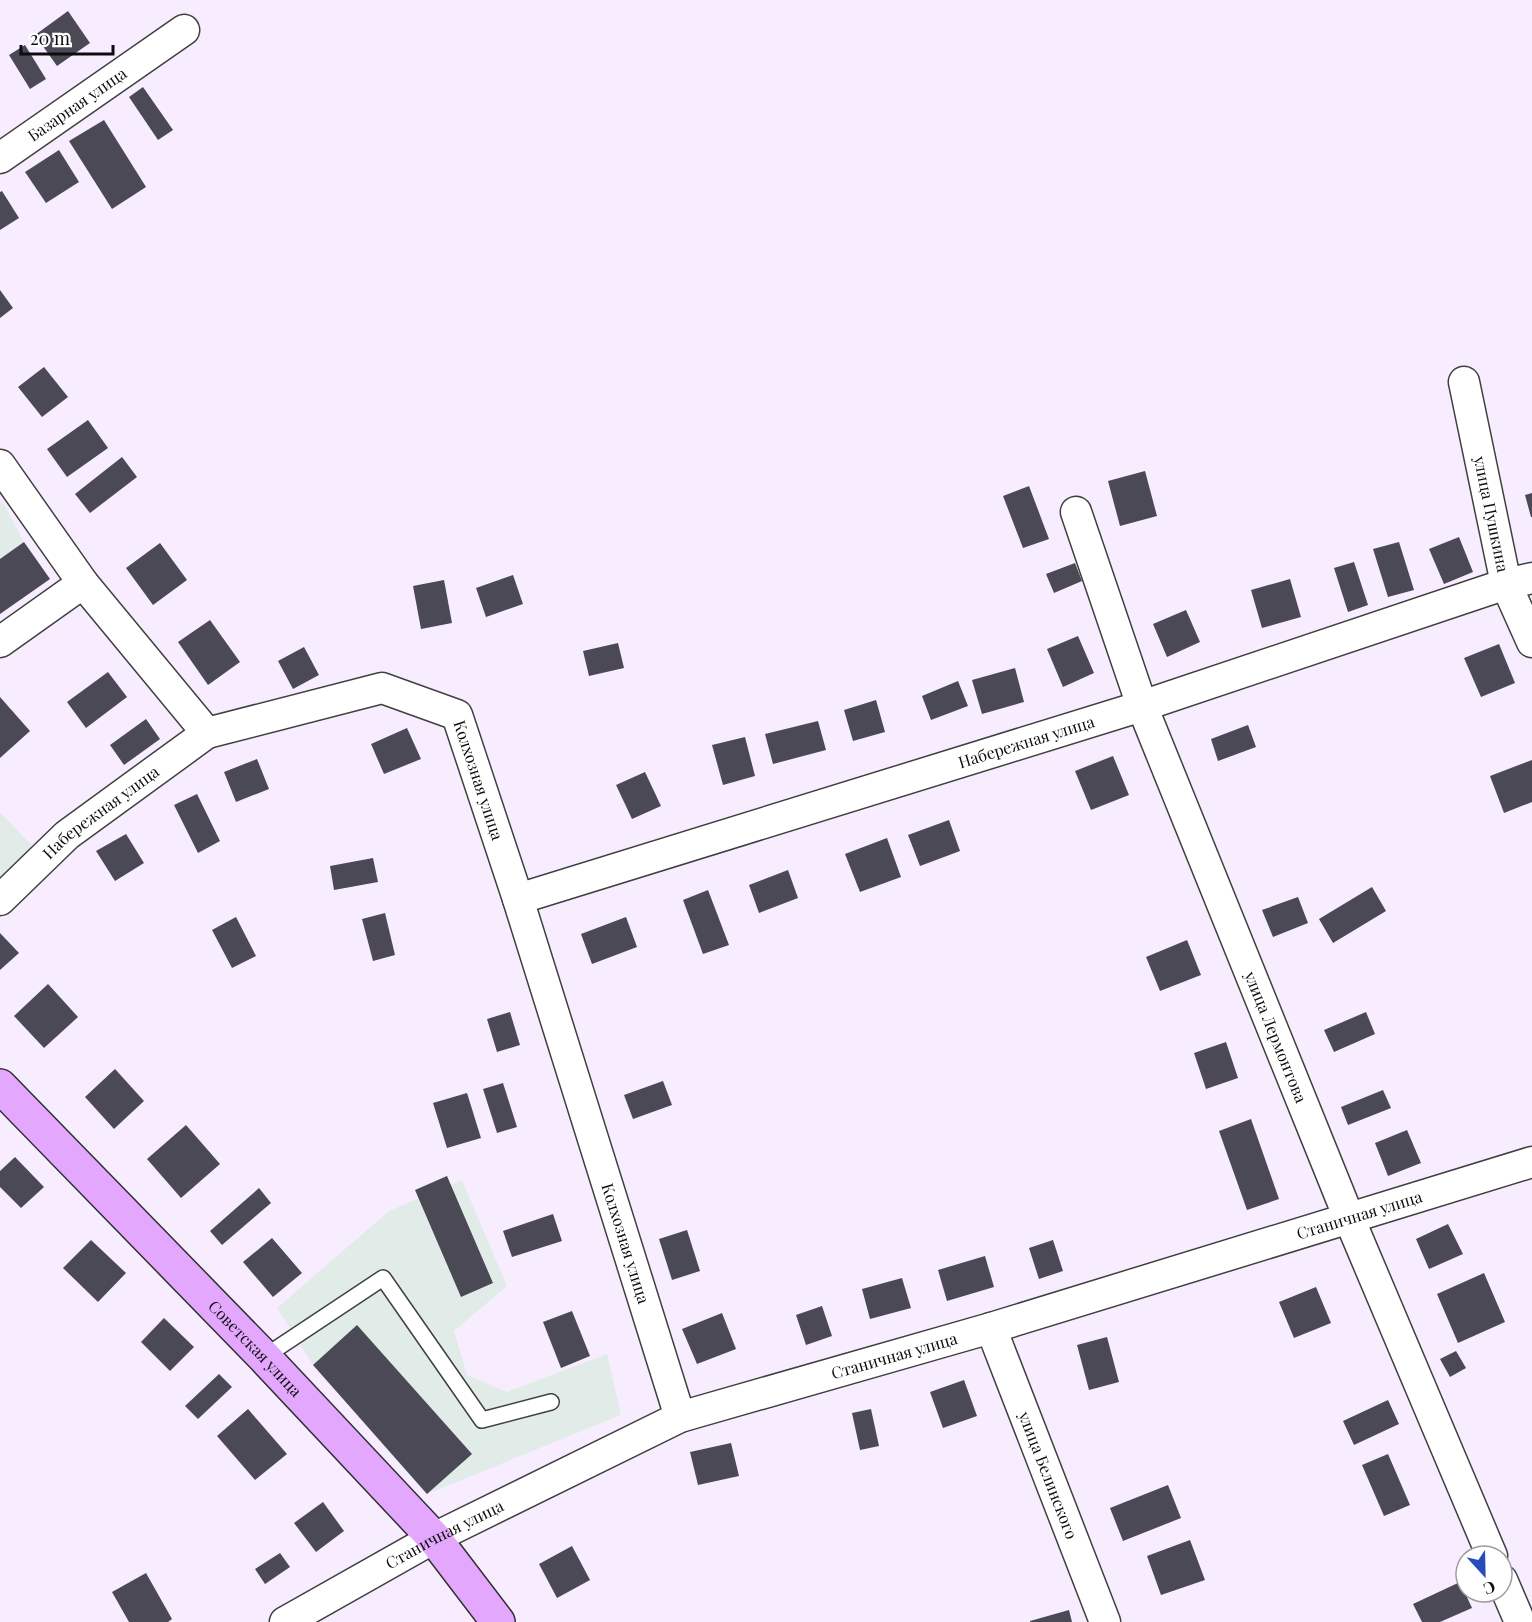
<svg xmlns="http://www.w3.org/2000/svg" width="1532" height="1622" font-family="'Playfair Display',serif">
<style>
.industrial{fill:#e1ece8}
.building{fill:#4b4955}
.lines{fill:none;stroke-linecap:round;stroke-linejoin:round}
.lane-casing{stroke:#404040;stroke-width:18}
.street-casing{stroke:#404040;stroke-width:33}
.secondary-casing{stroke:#2f2f2f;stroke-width:36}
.lane{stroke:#fff;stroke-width:15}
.street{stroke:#fff;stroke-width:30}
.secondary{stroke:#e3a8fe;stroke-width:33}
.labels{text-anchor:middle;stroke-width:6;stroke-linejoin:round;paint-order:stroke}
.street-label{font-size:16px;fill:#0d0d0d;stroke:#fff}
</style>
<rect width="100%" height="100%" fill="#f8edff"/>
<g class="industrial">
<path d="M0 500 5 506 24 542 50 579 0 614Z"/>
<path d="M0 812 33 847 0 881Z"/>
<path d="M462 1180 507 1286 454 1331 467 1375 507 1392 607 1354 621 1415 427 1494 313 1365 277 1308 389 1211Z"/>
</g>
<g class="building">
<path d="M68 11 90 43 57 66 35 35Z"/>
<path d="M25 45 46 79 30 89 9 55Z"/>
<path d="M143 87 173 130 158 140 129 97Z"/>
<path d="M104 120 146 187 112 209 69 141Z"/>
<path d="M59 150 79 182 46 203 25 172Z"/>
<path d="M2 191 19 218 0 230V192Z"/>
<path d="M0 290 13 308 0 318Z"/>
<path d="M44 367 68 397 42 417 18 387Z"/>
<path d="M88 420 108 448 67 477 47 449Z"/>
<path d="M122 457 137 477 90 513 75 494Z"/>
<path d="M1145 471 1157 516 1120 526 1108 481Z"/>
<path d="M1029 486 1049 539 1023 548 1003 496Z"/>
<path d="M1532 493V517H1531L1525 495Z"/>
<path d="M1459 537 1473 572 1444 584 1429 549Z"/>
<path d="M24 542 50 579 0 614V559Z"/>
<path d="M1399 542 1414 590 1388 597 1373 549Z"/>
<path d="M160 543 187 580 153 605 126 568Z"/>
<path d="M1354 562 1368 605 1348 612 1334 568Z"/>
<path d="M1075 563 1082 581 1054 593 1046 574Z"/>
<path d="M513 575 523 604 486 617 476 588Z"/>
<path d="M1290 579 1301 617 1262 628 1251 590Z"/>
<path d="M444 580 452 623 421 629 413 586Z"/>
<path d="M1186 610 1200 642 1167 657 1153 624Z"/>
<path d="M210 620 240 662 208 685 178 642Z"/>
<path d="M1078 636 1094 673 1063 687 1047 649Z"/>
<path d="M618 643 624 668 589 676 583 651Z"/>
<path d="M1499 644 1515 683 1481 697 1464 658Z"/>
<path d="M304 647 319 675 293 689 278 661Z"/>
<path d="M1015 668 1024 702 982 714 972 680Z"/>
<path d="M108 672 127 697 86 728 67 702Z"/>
<path d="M958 681 968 706 931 720 922 696Z"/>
<path d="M0 697 30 731 0 758Z"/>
<path d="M876 700 885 732 853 741 844 710Z"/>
<path d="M146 719 160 739 124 765 110 745Z"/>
<path d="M818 721 826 750 773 764 765 734Z"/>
<path d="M1248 725 1256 747 1218 761 1211 739Z"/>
<path d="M407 728 421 759 384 774 371 744Z"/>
<path d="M745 737 755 776 723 785 712 745Z"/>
<path d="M1113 756 1129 795 1091 810 1075 771Z"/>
<path d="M257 759 269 789 236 802 224 772Z"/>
<path d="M1532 760V802L1504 813 1490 776Z"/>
<path d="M645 772 661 806 632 819 616 785Z"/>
<path d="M197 794 220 841 198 853 174 805Z"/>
<path d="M949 820 960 851 920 866 908 835Z"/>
<path d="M126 834 144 863 115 881 96 851Z"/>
<path d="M887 838 901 877 860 892 845 854Z"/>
<path d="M373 858 378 882 334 890 330 866Z"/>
<path d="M788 870 798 898 759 913 749 885Z"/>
<path d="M1372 887 1386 911 1333 943 1319 919Z"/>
<path d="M708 890 729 945 703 954 683 900Z"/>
<path d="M1298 897 1308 923 1273 937 1262 910Z"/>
<path d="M385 913 395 955 373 961 362 919Z"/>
<path d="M236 917 256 956 232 968 212 930Z"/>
<path d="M626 917 637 947 592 964 581 934Z"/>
<path d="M0 933 19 953 0 970Z"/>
<path d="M1187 940 1201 975 1160 991 1146 957Z"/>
<path d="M48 984 78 1017 44 1048 14 1016Z"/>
<path d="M510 1012 520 1045 497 1052 487 1019Z"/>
<path d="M1366 1012 1375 1034 1334 1052 1324 1030Z"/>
<path d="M1226 1042 1238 1078 1206 1089 1194 1053Z"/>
<path d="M115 1069 144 1101 114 1129 85 1097Z"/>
<path d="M663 1081 672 1105 633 1119 624 1095Z"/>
<path d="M503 1083 517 1127 497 1133 483 1089Z"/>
<path d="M1383 1090 1391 1108 1348 1125 1341 1107Z"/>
<path d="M467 1093 481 1138 447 1148 433 1103Z"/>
<path d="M1251 1119 1279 1199 1247 1210 1219 1131Z"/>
<path d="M186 1125 220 1164 181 1198 147 1159Z"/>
<path d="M1407 1130 1421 1163 1388 1176 1375 1143Z"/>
<path d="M15 1157 44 1187 21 1208 0 1187V1171Z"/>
<path d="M447 1176 493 1283 461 1297 415 1190Z"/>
<path d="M259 1188 271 1203 222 1245 210 1231Z"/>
<path d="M553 1214 562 1241 512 1257 503 1231Z"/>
<path d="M1448 1224 1463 1254 1429 1269 1416 1239Z"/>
<path d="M687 1230 700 1271 672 1280 659 1239Z"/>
<path d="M272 1238 302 1273 273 1297 243 1262Z"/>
<path d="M91 1240 126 1273 98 1302 63 1268Z"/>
<path d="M1053 1240 1063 1271 1039 1279 1029 1248Z"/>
<path d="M985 1256 994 1287 947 1301 938 1270Z"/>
<path d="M1484 1273 1505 1322 1458 1343 1437 1294Z"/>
<path d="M902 1278 911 1308 870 1319 862 1289Z"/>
<path d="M1316 1287 1331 1323 1294 1338 1279 1302Z"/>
<path d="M822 1306 832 1336 806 1345 796 1315Z"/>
<path d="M572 1311 590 1356 561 1368 543 1322Z"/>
<path d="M722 1313 736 1349 697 1364 682 1329Z"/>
<path d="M164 1318 194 1347 170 1371 141 1342Z"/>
<path d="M357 1325 472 1454 427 1494 313 1365Z"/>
<path d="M1107 1337 1119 1382 1089 1390 1077 1345Z"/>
<path d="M1456 1351 1466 1368 1450 1377 1440 1359Z"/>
<path d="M219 1374 232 1387 198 1419 185 1406Z"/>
<path d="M964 1380 977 1416 943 1428 930 1392Z"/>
<path d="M1388 1400 1399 1424 1354 1445 1343 1421Z"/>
<path d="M248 1409 287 1454 255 1480 217 1436Z"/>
<path d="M871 1409 879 1446 860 1450 852 1413Z"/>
<path d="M731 1443 739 1476 698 1485 690 1452Z"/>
<path d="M1388 1454 1410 1505 1384 1516 1362 1465Z"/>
<path d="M1168 1485 1181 1518 1123 1541 1110 1508Z"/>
<path d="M323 1502 344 1531 316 1552 294 1523Z"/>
<path d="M1190 1540 1205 1580 1161 1595 1147 1556Z"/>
<path d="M572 1546 590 1580 557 1598 539 1564Z"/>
<path d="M280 1553 290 1567 265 1584 255 1569Z"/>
<path d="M146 1573 172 1619 168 1622H129L112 1592Z"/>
<path d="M1460 1582 1472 1608 1440 1622H1422L1413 1604Z"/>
<path d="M1069 1610 1072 1622H1030V1621Z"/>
</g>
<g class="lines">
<g class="lane-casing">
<path id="lane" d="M264 1357 383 1278 482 1420 551 1402"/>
</g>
<g class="street-casing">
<g id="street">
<path id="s1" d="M0 158 184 30"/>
<path id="s2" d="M1464 382 1506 584 1532 642"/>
<path id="s3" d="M0 465 83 583 207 733 382 688 457 715 518 899 680 1417"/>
<path id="s4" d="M1076 512 1142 706 1349 1218 1492 1556"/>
<path d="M0 642 83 583"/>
<path id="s5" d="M518 899 1142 706 1506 584 1532 578"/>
<path id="s6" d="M0 900 67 835 207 733"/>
<path id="s7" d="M991 1328 1105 1622"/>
<path d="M1502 1580 1520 1622"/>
<path id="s8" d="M285 1622 434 1538 680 1417 991 1328 1532 1162"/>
</g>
</g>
<g class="secondary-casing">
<g id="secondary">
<path id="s9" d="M0 1086 264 1357 434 1538 498 1622"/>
</g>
</g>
<use href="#lane" class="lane"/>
<use href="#street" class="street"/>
<use href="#secondary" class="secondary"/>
</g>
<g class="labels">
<g class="street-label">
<text dy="6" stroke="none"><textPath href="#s1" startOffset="94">Базарная улица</textPath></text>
<text dy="6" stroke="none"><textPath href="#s2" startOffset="135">улица Пушкина</textPath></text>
<text dy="6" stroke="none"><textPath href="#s5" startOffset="532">Набережная улица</textPath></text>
<text dy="6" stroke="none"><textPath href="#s3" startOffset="668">Колхозная улица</textPath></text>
<text dy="6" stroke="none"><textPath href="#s6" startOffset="134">Набережная улица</textPath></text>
<text dy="6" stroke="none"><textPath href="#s4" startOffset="562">улица Лермонтова</textPath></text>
<text dy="6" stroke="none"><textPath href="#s8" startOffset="1154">Станичная улица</textPath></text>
<text dy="6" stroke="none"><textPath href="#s3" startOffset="1154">Колхозная улица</textPath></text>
<text dy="6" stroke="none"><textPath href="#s9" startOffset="366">Советская улица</textPath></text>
<text dy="6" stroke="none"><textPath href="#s8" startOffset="668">Станичная улица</textPath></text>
<text dy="6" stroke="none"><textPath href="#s7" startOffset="158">улица Белинского</textPath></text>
<text dy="6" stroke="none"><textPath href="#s8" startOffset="182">Станичная улица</textPath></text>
</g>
</g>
<g transform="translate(1484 1574) rotate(158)"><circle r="28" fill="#ffffff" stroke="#9e9e9e" stroke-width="1.5"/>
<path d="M0-4.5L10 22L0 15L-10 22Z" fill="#264cbc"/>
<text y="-9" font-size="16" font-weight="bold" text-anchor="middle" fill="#0d0d0d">С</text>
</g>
<path d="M21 45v9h92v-9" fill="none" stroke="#0d0d0d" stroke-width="3"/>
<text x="30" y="45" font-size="18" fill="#0d0d0d" stroke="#ffffff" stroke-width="4.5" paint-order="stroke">20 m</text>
</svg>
